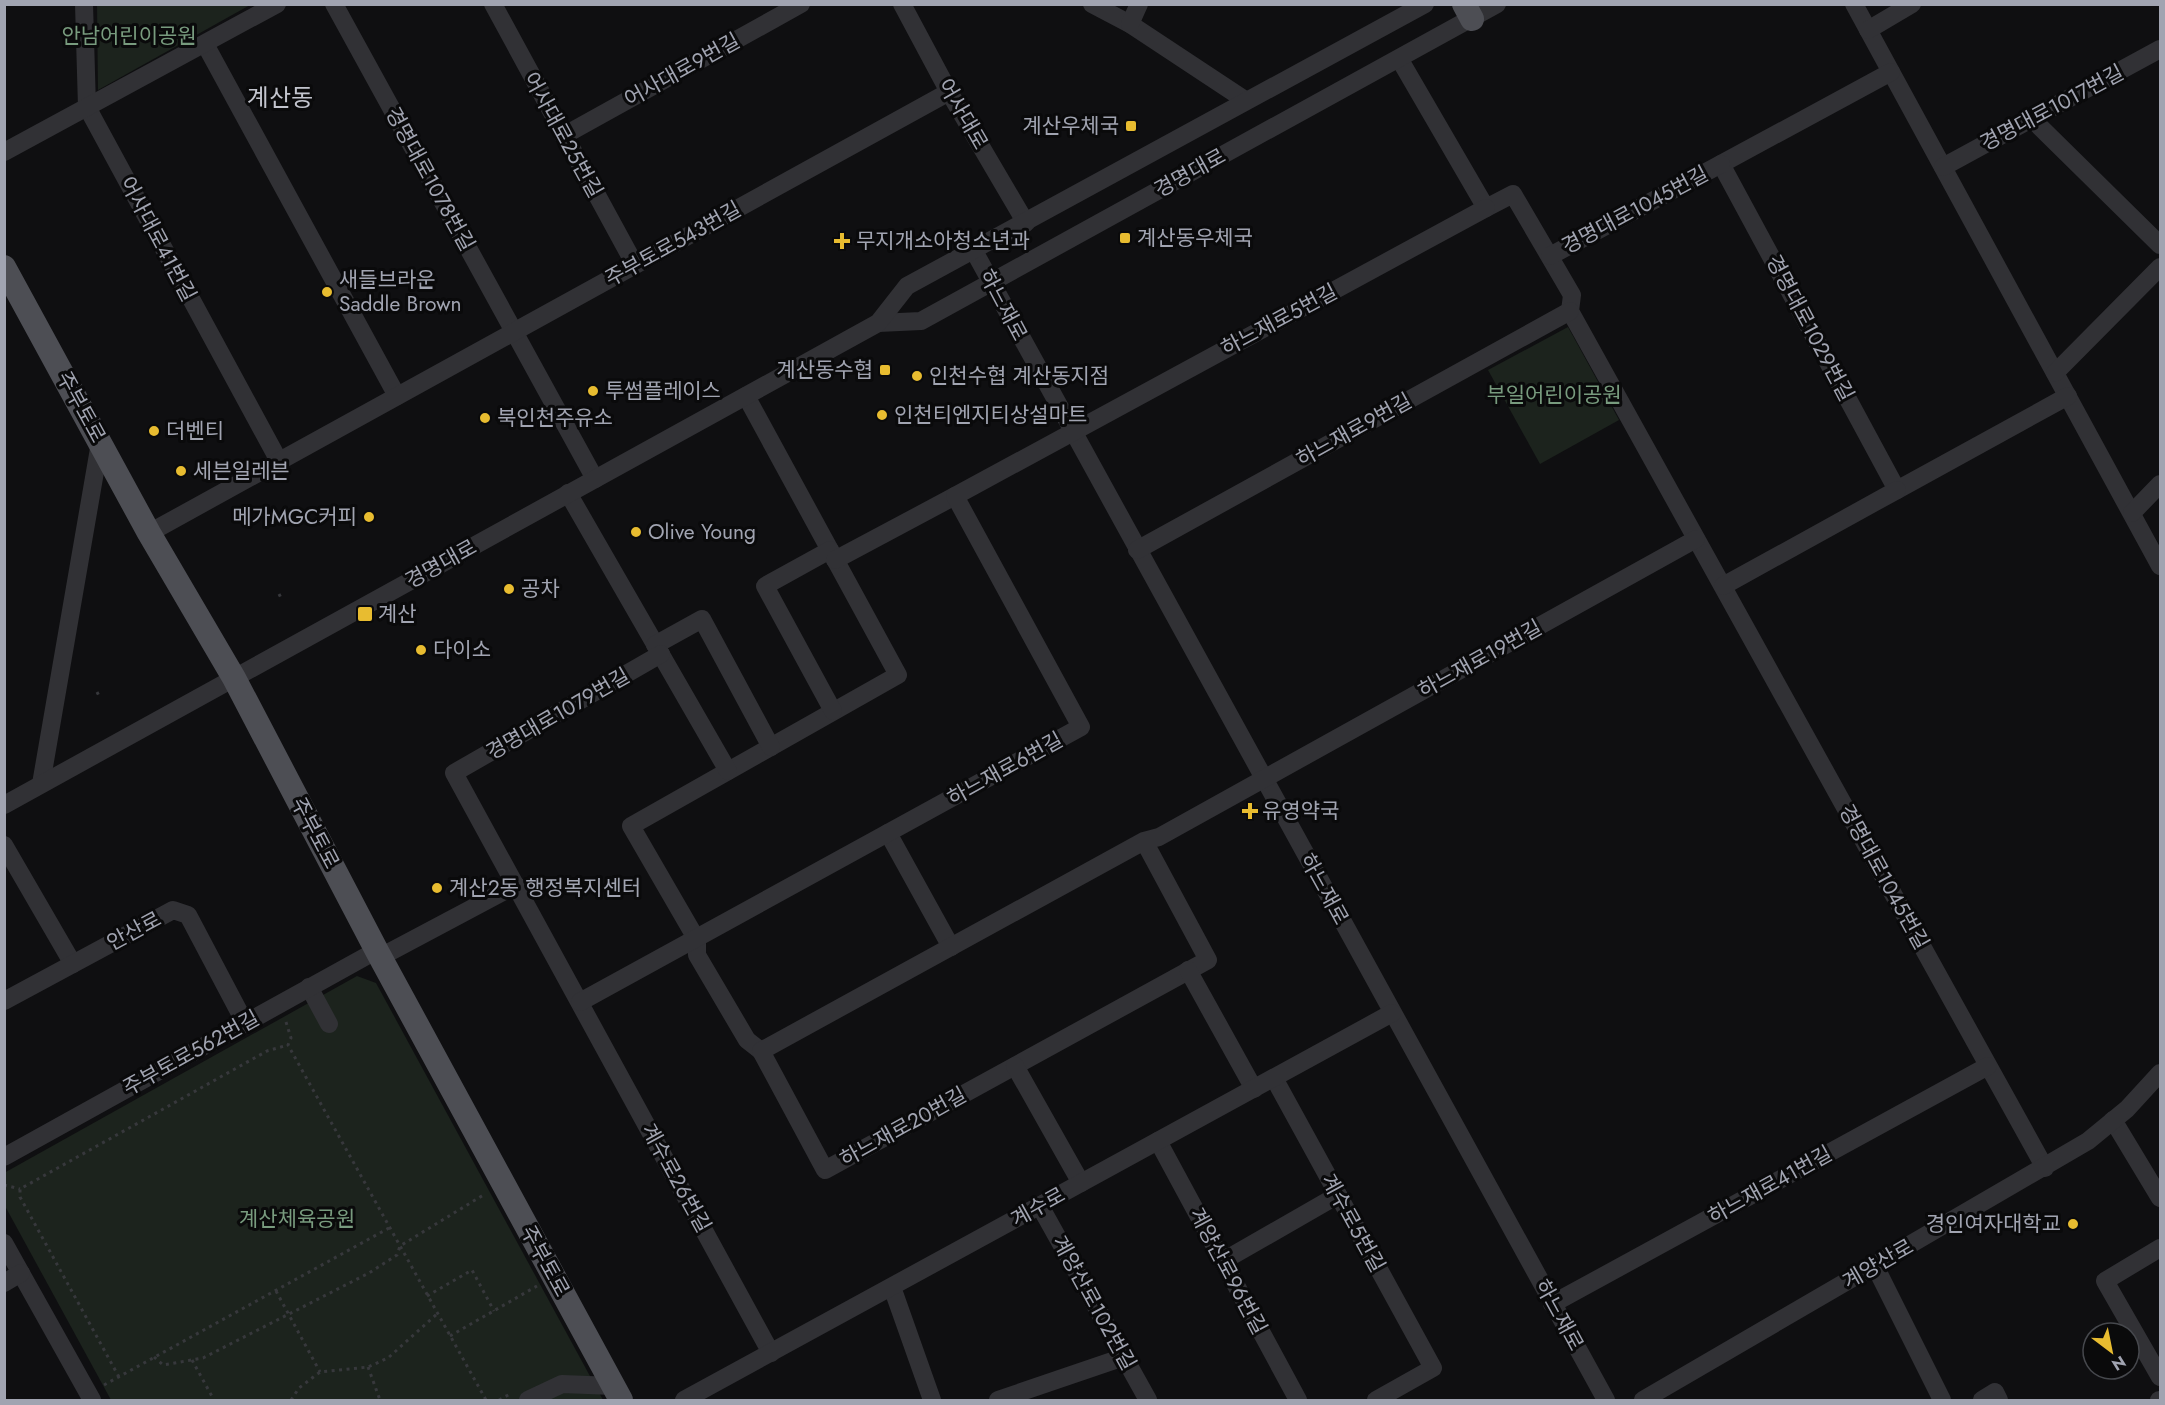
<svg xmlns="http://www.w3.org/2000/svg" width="2165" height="1405" font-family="Jost,'Noto Sans KR',sans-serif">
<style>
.green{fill:#1c231d}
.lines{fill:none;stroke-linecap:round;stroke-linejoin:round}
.path{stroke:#37383c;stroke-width:3;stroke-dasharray:3 4.5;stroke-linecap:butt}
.minor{stroke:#313135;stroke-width:18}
.major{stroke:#4d4e54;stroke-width:24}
.poi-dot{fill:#e8bc30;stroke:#0a0a0b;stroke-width:2}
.labels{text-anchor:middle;stroke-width:6;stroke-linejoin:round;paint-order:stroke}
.park-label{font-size:21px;fill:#789b7e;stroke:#0a0a0b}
.street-label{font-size:21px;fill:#a1a4b1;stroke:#0a0a0b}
.poi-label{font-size:21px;fill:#a1a4b1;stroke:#0a0a0b;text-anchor:start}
.quarter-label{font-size:24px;fill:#c2c4cd;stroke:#0a0a0b}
</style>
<rect width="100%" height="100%" fill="#0f0f11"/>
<g class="green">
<path d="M97 4H250V5L98 90Z"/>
<path d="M1568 327 1619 420 1540 464 1488 370Z"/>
<path d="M357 976 376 983 603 1400H111L5 1206 4 1173Z"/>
</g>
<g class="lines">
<g class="path">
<path d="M279 594 281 598"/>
<path d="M97 692 100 698"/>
<path d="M286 1022 291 1038 288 1045 486 1400"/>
<path d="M4 1185 20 1189"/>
<path d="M276 1291 320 1372"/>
<path d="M427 1296 472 1270 494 1311"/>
<path d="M450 1336 537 1286"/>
<path d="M154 1357 163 1365 203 1358 369 1273 397 1255 400 1246 485 1194"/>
<path d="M192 1360 214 1400"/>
<path d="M368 1367 380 1400"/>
<path d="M119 1377 20 1197V1189L267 1051 288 1045"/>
<path d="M104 1385 389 1228"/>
<path d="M291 1400 299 1388 320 1372 368 1367 388 1358 437 1314"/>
<path d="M499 1400 512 1393"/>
</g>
<g class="minor">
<path d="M84 4 87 107 279 461"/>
<path d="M334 4 595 479"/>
<path d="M493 4 635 265"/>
<path d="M902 4 949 92 1026 223"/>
<path d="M1092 4 1130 24 1245 100"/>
<path d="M1854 4 2160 566"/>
<path d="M1130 24 1139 4"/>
<path d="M1868 30 1912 4"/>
<path d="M205 44 397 396"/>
<path d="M1400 60 1486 208 1513 194 1572 295 1570 311 2045 1168"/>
<path d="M1891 72 1721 164 1897 490 2068 396"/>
<path d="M2032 119 2160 245"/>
<path d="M563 136 801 4"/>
<path d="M4 152 277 4"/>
<path d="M1943 167 2160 49"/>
<path d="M974 251 1606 1400"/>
<path d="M1550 256 1721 164"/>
<path d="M878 323 921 321 1497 4"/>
<path d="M2055 373 2160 267"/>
<path d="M746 396 898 675 631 826 697 940V955L747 1040 761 1051"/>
<path d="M568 493 728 771"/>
<path d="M2132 513 2160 484"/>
<path d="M149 533 949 92"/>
<path d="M830 550 765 586 833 711"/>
<path d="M1137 550 1570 311"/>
<path d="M835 560 955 496"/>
<path d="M1723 586 1897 490"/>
<path d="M655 645 702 619 771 747"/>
<path d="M661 654 454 773 771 1353"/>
<path d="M41 784 100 443"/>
<path d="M4 805 878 323 907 286 1425 4"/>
<path d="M888 833 951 947"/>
<path d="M1144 841 1208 960 825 1170 761 1051 1144 841 1159 837 1696 539"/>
<path d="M4 845 73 964"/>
<path d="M1188 970 1254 1089"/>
<path d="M309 987 329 1024"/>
<path d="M4 1001 173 910 188 915 245 1023"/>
<path d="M580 1002 1081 727 955 496 1486 208"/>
<path d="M1015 1066 1081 1183"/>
<path d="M1274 1078 1433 1368 1376 1400"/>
<path d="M2113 1120 2160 1198"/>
<path d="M1158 1141 1298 1400"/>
<path d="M4 1157 372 953 386 954 516 885"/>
<path d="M1040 1206 1148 1400"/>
<path d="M4 1243 92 1400"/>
<path d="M2160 1248 2105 1281 2160 1377"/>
<path d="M1223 1261 1338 1195"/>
<path d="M1875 1266 1942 1400"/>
<path d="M4 1283 21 1273"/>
<path d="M892 1287 932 1400"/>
<path d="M1552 1304 1988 1066"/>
<path d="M528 1400 562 1384 614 1386"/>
<path d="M684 1400 1392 1013"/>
<path d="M998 1400 1124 1357"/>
<path d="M1643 1400 2088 1141 2127 1109 2160 1073"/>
<path d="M1982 1400 1995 1392 1999 1400"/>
<path d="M2159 1400H2160"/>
</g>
<g class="major">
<path d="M1464 4 1472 19"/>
<path d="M4 267 149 533 234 678 378 953 621 1400"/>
</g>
</g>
<g class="poi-dot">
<rect x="1125" y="120" width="12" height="12" rx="3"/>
<rect x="1119" y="232" width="12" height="12" rx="3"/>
<path d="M839 232h6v6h6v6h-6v6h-6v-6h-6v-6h6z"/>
<circle cx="327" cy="292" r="6"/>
<rect x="879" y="364" width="12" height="12" rx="3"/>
<circle cx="917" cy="376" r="6"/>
<circle cx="593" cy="391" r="6"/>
<circle cx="882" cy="415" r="6"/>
<circle cx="485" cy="418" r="6"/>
<circle cx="154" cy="431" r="6"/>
<circle cx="181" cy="471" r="6"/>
<circle cx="369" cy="517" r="6"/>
<circle cx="636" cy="532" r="6"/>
<circle cx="509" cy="589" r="6"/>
<rect x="357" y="606" width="16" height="16" rx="3"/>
<circle cx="421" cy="650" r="6"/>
<path d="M1247 802h6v6h6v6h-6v6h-6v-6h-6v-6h6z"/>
<circle cx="437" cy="888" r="6"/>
<circle cx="2073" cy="1224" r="6"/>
</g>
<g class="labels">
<g class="park-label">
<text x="129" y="43">안남어린이공원</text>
<text x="1554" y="402">부일어린이공원</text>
<text x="297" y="1226">계산체육공원</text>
</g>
<g class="street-label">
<text transform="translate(682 70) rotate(-29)" y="7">어사대로9번길</text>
<text transform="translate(2052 108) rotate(-28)" y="7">경명대로1017번길</text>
<text transform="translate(963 114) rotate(60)" y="7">어사대로</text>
<text transform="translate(563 135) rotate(61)" y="7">어사대로25번길</text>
<text transform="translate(1190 173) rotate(-29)" y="7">경명대로</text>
<text transform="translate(430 179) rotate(61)" y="7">경명대로1078번길</text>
<text transform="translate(1635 210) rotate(-28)" y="7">경명대로1045번길</text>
<text transform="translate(158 239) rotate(62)" y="7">어사대로41번길</text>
<text transform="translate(673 244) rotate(-29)" y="7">주부토로543번길</text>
<text transform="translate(1003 305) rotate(62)" y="7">하느재로</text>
<text transform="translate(1279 320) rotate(-28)" y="7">하느재로5번길</text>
<text transform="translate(1810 328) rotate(62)" y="7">경명대로1029번길</text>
<text transform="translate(81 407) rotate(61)" y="7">주부토로</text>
<text transform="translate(1354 430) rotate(-29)" y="7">하느재로9번길</text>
<text transform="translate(441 564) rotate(-29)" y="7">경명대로</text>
<text transform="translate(1480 659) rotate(-29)" y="7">하느재로19번길</text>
<text transform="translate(558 714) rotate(-30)" y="7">경명대로1079번길</text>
<text transform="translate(1005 769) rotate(-29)" y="7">하느재로6번길</text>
<text transform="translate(315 833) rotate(62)" y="7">주부토로</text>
<text transform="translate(1884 877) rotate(61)" y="7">경명대로1045번길</text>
<text transform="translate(1324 889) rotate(61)" y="7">하느재로</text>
<text transform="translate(134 931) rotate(-28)" y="7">안산로</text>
<text transform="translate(191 1053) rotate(-29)" y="7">주부토로562번길</text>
<text transform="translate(903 1127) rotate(-29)" y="7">하느재로20번길</text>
<text transform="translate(676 1178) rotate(61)" y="7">계수로26번길</text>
<text transform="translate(1770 1185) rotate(-29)" y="7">하느재로41번길</text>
<text transform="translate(1038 1207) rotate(-29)" y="7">계수로</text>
<text transform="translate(1353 1223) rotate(61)" y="7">계수로5번길</text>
<text transform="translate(545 1261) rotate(61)" y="7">주부토로</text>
<text transform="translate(1878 1264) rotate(-30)" y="7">계양산로</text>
<text transform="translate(1228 1271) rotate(62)" y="7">계양산로96번길</text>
<text transform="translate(1094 1303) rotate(61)" y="7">계양산로102번길</text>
<text transform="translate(1559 1315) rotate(61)" y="7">하느재로</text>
</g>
<g class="poi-label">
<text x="1119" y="133" text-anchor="end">계산우체국</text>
<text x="1137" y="245">계산동우체국</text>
<text x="856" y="248">무지개소아청소년과</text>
<text x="339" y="287">새들브라운<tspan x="339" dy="24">Saddle Brown</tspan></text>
<text x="873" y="377" text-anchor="end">계산동수협</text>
<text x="929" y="383">인천수협 계산동지점</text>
<text x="605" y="398">투썸플레이스</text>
<text x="894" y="422">인천티엔지티상설마트</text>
<text x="497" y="425">북인천주유소</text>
<text x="166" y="438">더벤티</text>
<text x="193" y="478">세븐일레븐</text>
<text x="357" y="524" text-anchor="end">메가MGC커피</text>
<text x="648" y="539">Olive Young</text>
<text x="521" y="596">공차</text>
<text x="378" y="621">계산</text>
<text x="433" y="657">다이소</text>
<text x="1262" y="818">유영약국</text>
<text x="449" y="895">계산2동 행정복지센터</text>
<text x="2061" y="1231" text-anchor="end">경인여자대학교</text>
</g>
<g class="quarter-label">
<text x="280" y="106">계산동</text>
</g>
</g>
<rect width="2165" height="1405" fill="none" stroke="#a1a4b1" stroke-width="12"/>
<g transform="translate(2111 1351) rotate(148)"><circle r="28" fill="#0a0a0b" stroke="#46484d" stroke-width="1.5"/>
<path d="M0-4.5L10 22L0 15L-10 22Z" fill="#e8bc30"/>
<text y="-9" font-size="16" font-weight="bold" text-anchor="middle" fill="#a1a4b1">N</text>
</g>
</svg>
